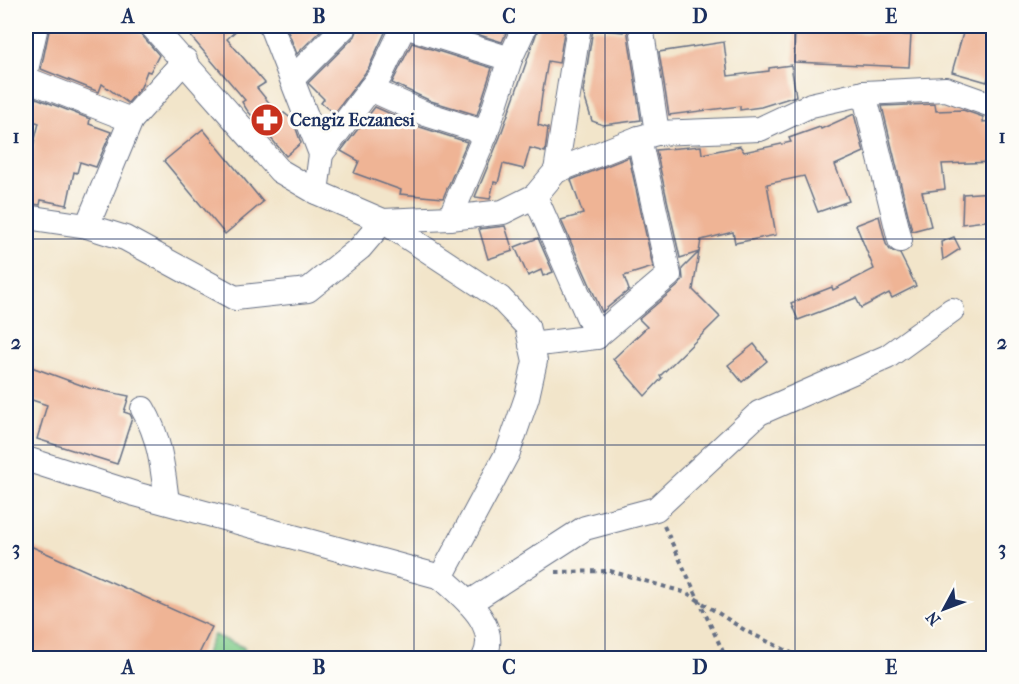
<svg xmlns="http://www.w3.org/2000/svg" width="1019" height="684" font-family="'IM FELL French Canon',serif">
<style>
.green{fill:#80cc8a;stroke:#4e7e74;stroke-width:1.5}
.building{fill:#efb495}
.lines{fill:none;stroke-linecap:round;stroke-linejoin:round}
.minor-casing{stroke:#666f84;stroke-width:26}
.path{stroke:#666f84;stroke-width:4;stroke-dasharray:4.5 4.5;stroke-linecap:butt}
.minor{stroke:#fff;stroke-width:24}
.grid{fill:none;stroke:#1b2f5e;stroke-width:1.5;stroke-opacity:0.55}
.labels{text-anchor:middle;stroke-width:6;stroke-linejoin:round;paint-order:stroke}
.poi-label{font-size:18px;font-weight:bold;fill:#1b2f5e;stroke:#fdfcf7;text-anchor:start}
.neatline{fill:none;stroke:#1b2f5e;stroke-width:2}
.grid-label{font-size:20px;text-anchor:middle;font-weight:bold;fill:#1b2f5e}
</style>
<rect width="100%" height="100%" fill="#fdfcf7"/>
<filter id="ink" filterUnits="userSpaceOnUse"><feTurbulence type="fractalNoise" baseFrequency=".0167" numOctaves="2"/><feDisplacementMap in="SourceGraphic" scale="12" xChannelSelector="R" yChannelSelector="G"/><feConvolveMatrix kernelMatrix="1 2 1 2 8 2 1 2 1" color-interpolation-filters="sRGB"/></filter>
<filter id="wash" filterUnits="userSpaceOnUse"><feTurbulence type="fractalNoise" baseFrequency=".008" numOctaves="4" result="noise"/><feDisplacementMap in="SourceGraphic" scale="24" xChannelSelector="R" yChannelSelector="G"/><feGaussianBlur stdDeviation="1.35" result="paint"/><feColorMatrix in="noise" values="0 0 0 0 0 0 0 0 0 0 0 0 0 0 0 0 0 1.4 0 .05"/><feComposite in="paint" operator="in"/></filter>
<g filter="url(#wash)">
<rect width="100%" height="100%" fill="#f2e5ca"/>
<path class="green" d="M214 635 245 648 240 658H204Z"/>
<g id="blocks">
<g class="building">
<path d="M50 26H124L141 34 159 55 150 72 147 71 141 87 128 103 102 84 99 92 41 69Z"/>
<path d="M182 26H241L227 39 265 83 257 88 280 116 284 113 293 120 301 143 286 156 247 110 242 102 245 100Z"/>
<path d="M293 26H325L297 54 287 29Z"/>
<path d="M359 26H388L368 69 334 114 321 103 324 99 308 83 355 36Z"/>
<path d="M451 26H496L494 29 506 33 502 42Z"/>
<path d="M539 26H565L559 63 548 61 542 95 538 125 548 128 545 152 530 148 524 169 503 164 498 183 494 182 490 199 475 197 500 137Z"/>
<path d="M623 26 627 28 641 120 603 125 592 121 583 92 593 29 623 32Z"/>
<path d="M965 26 993 33V59L987 82 952 72Z"/>
<path d="M795 30 911 35 909 67 794 62Z"/>
<path d="M724 42 728 76 769 71V68L791 65 796 96 761 107 740 110V106L669 115 659 52Z"/>
<path d="M412 43 492 68 477 115 431 101 392 83Z"/>
<path d="M26 94 90 119 89 124 111 132 96 167 80 162 77 173 74 172 67 205 41 200 40 205 26 203V166L28 167 39 123 27 119 35 98 26 97Z"/>
<path d="M935 104 936 111 963 110 983 117V122L993 121V162L942 164 945 189 922 192 931 226 912 231 882 106Z"/>
<path d="M375 107 420 127 467 142 443 198 400 194 401 190 354 173 359 161 341 151Z"/>
<path d="M854 114 864 152 835 165 849 201 818 212 804 176 767 184 776 235 735 243 733 232 701 240 699 252 680 258 656 150 701 146 702 154 740 146 744 152 791 142 789 138 820 127 821 129Z"/>
<path d="M203 129 263 202 225 234 164 161Z"/>
<path d="M629 157 653 267 624 276 629 290 602 312 561 220 583 214 571 180Z"/>
<path d="M993 192V220L962 224 963 194Z"/>
<path d="M879 216 886 244 890 250 900 254 916 286 892 298 889 293 861 308 856 298 798 320 791 303 832 287 833 290 874 269 856 225Z"/>
<path d="M505 226 513 251 488 259 479 229Z"/>
<path d="M954 237 960 249 943 260 941 242Z"/>
<path d="M538 238 553 272 543 276 541 270 528 276 515 247Z"/>
<path d="M699 252 693 290 720 317 660 376 662 378 645 396 613 359 647 327 639 319 679 285 683 279 682 269Z"/>
<path d="M754 344 767 361 742 382 728 365Z"/>
<path d="M26 365 89 388 129 396 124 412 130 414 132 418 117 464 37 439 47 405 26 398Z"/>
<path d="M26 544 212 627 197 658H26Z"/>
</g>
</g>
</g>
<g filter="url(#ink)">
<use href="#blocks" fill-opacity="0" stroke="#666f84" stroke-width="1.5"/>
<g class="lines">
<g class="minor-casing">
<g id="minor">
<path d="M152 26 280 171 316 192 321 154 271 26"/>
<path d="M405 26 510 59"/>
<path d="M641 26 657 133"/>
<path d="M26 70 36 26"/>
<path d="M293 78 345 26"/>
<path d="M26 79 131 120 185 60"/>
<path d="M370 89 426 114 486 133"/>
<path d="M864 93 900 240"/>
<path d="M321 154 380 76 404 26"/>
<path d="M556 171 579 26"/>
<path d="M316 192 383 221 500 298 527 326 535 361 527 397 508 452 441 577C463 597 501 625 484 658"/>
<path d="M535 196 597 337"/>
<path d="M26 217 87 226 125 238 235 298 308 290 360 248 383 221 450 218 503 212 535 196 556 171 639 138 657 133 760 129 811 105 864 93 946 89 994 106"/>
<path d="M450 218 486 133 510 59 525 26"/>
<path d="M87 226 131 120"/>
<path d="M531 345 596 337 669 275 639 138"/>
<path d="M143 409C160 437 163 470 167 502"/>
<path d="M26 459 135 494 441 577"/>
<path d="M516 572 469 603 585 528 656 509 759 413 887 357 952 310"/>
</g>
</g>
<g class="path">
<path d="M664 526 726 658"/>
<path d="M556 572 610 571 687 593 746 631 802 658"/>
</g>
<use href="#minor" class="minor"/>
</g>
</g>
<path class="grid" d="M224 26V658M414 26V658M605 26V658M795 26V658M26 239H994M26 445H994"/>
<defs>
<g id="pharmacy-disc" transform="scale(1.725)"><circle r="9.5" fill="#c8321e" stroke="#fdfcf7"/><path d="M-2-6h4v4h4v4h-4v4h-4v-4h-4v-4h4Z" fill="#fff"/></g>
</defs>
<g fill-rule="evenodd">
<use href="#pharmacy-disc" x="267" y="120"/>
</g>
<g class="labels">
<g class="poi-label">
<text x="290" y="126">Cengiz Eczanesi</text>
</g>
</g>
<rect width="1019" height="684" fill="none" stroke="#fdfcf7" stroke-width="66"/>
<g transform="translate(944 609) rotate(229)" stroke="#fdfcf7" stroke-width="4.5" paint-order="stroke">
<path d="M0-4.5L10 22L0 15L-10 22Z" fill="#1b2f5e"/>
<text y="-9" font-size="16" font-weight="bold" text-anchor="middle" fill="#1b2f5e">N</text>
</g>
<rect x="33" y="33" width="953" height="618" class="neatline"/>
<g class="grid-label">
<text x="128" y="23">A</text>
<text x="319" y="23">B</text>
<text x="509" y="23">C</text>
<text x="700" y="23">D</text>
<text x="891" y="23">E</text>
<text x="16" y="143">1</text>
<text x="1002" y="143">1</text>
<text x="16" y="349">2</text>
<text x="1002" y="349">2</text>
<text x="16" y="555">3</text>
<text x="1002" y="555">3</text>
<text x="128" y="674">A</text>
<text x="319" y="674">B</text>
<text x="509" y="674">C</text>
<text x="700" y="674">D</text>
<text x="891" y="674">E</text>
</g>
</svg>
